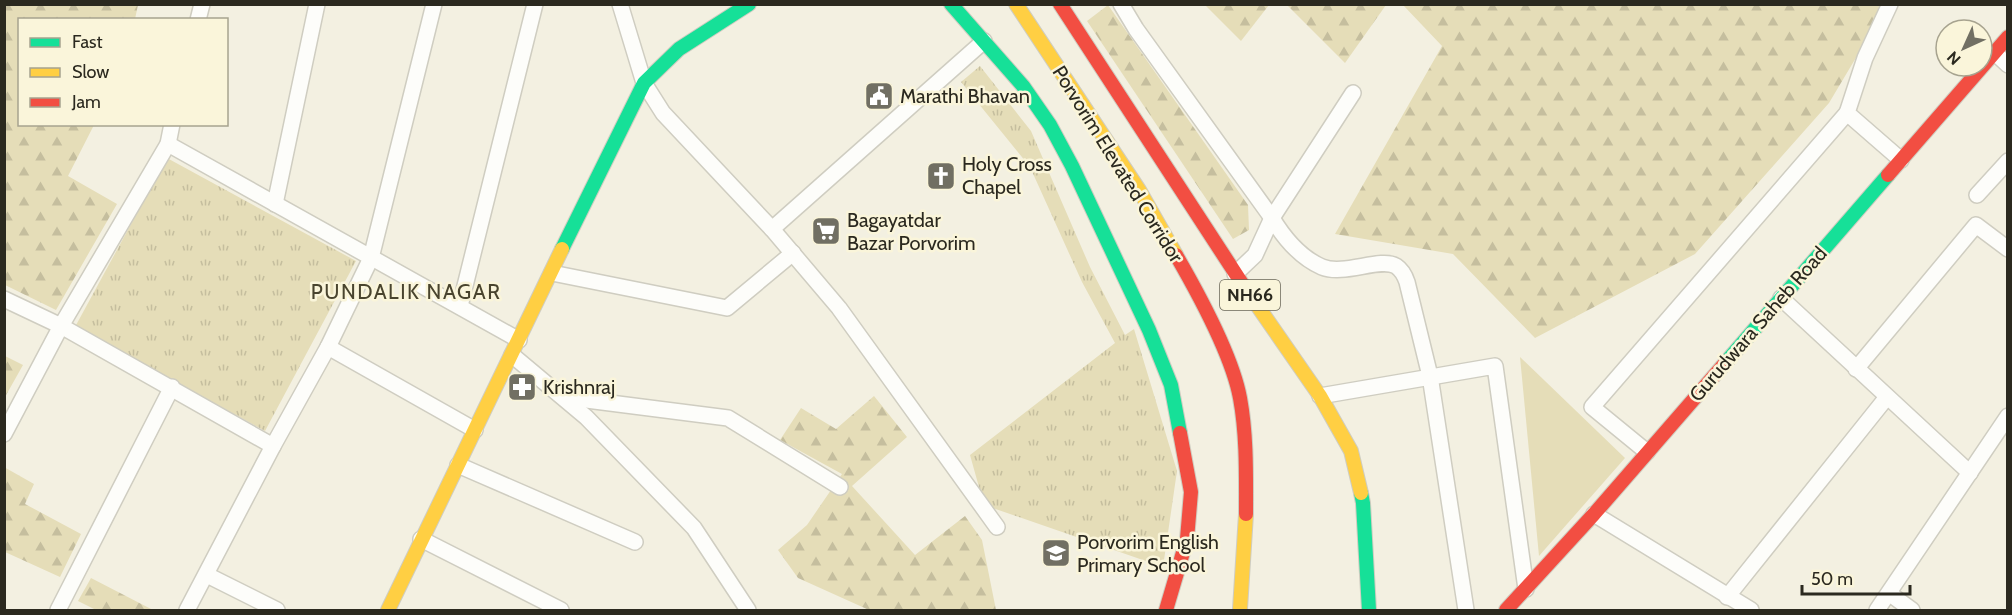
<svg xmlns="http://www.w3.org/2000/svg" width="2012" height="615" font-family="Cabin,sans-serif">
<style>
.green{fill:#e5ddb8}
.forest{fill:url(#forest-firs)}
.park{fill:url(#park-tufts)}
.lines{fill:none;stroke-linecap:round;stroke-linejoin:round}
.street-casing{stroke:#cfcdc1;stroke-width:18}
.fast-casing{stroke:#cfcdc1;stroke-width:16}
.slow-casing{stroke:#cfcdc1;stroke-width:16}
.jam-casing{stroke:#cfcdc1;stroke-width:16}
.street{stroke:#fdfdfa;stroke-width:15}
.fast{stroke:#16e098;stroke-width:14}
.slow{stroke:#ffcf43;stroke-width:14}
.jam{stroke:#f24e42;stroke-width:14}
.labels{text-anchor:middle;stroke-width:5;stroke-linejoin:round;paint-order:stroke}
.shield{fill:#faf5da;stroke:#696657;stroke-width:1.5}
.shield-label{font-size:18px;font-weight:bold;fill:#2b291f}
.poi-label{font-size:20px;fill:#2b291f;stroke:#faf5da;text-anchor:start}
.street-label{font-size:20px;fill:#2b291f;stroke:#faf5da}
.neighbourhood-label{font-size:21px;letter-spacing:1.5px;fill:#49442e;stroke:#faf5da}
</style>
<defs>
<pattern id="forest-firs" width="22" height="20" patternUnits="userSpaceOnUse" patternTransform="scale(1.5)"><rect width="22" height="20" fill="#e5ddb8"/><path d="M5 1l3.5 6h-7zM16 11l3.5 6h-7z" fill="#c5be9e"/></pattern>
<pattern id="park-tufts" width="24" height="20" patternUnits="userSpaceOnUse" patternTransform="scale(1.5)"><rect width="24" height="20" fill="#e5ddb8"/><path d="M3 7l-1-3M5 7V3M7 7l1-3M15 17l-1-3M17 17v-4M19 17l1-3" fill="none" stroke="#c5be9e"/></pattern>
</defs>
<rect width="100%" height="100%" fill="#f3f0e1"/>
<path class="green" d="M1520 357 1625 458 1539 556Z"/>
<g class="forest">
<path d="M4 5H138L135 19 20 20V124L94 125 68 176 117 204 56 310 5 285Z"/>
<path d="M1108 5 1248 205 1249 230 1233 239 1087 21Z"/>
<path d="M1205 5H1269L1241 41Z"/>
<path d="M1287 5H1386L1345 63Z"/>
<path d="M1403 5H1884L1879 19 1829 103 1695 254 1535 338 1453 254 1335 234 1442 46Z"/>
<path d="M5 356 23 365 5 397Z"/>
<path d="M874 396 907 437 852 486 915 555 965 516 982 540 996 610H869L798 578 778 550 807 525 842 474 780 440 801 408 836 429Z"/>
<path d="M4 467 34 484 25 504 81 534 60 577 5 552 6 533 4 531Z"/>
<path d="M91 578 153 610H96L78 601Z"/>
</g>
<g class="park">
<path d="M980 66 1031 131 1090 267 1125 335 1134 329 1177 471 1163 567 984 505 970 455 1115 343 1082 282 1030 167 961 82Z"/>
<path d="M167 158 356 261 265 431 75 327Z"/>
</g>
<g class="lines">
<g class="street-casing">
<g id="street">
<path d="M620 4 644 83 663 113 772 229 839 308 997 527"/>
<path d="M1121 4 1136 29 1272 218C1284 238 1299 257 1322 267 1344 276 1380 257 1396 266 1402 270 1405 276 1407 282L1430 376 1466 610"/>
<path d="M1890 4 1865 58 1847 113 1901 160"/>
<path d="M198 20 202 4"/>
<path d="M1994 52 2008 65"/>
<path d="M168 144 519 340"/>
<path d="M1977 195 2008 161"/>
<path d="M275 204 317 4"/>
<path d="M772 229 984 41"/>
<path d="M552 273 727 308 793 253"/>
<path d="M1235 274 1255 255 1272 218 1353 93"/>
<path d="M1781 298 1970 473"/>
<path d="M4 299 61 326 273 446"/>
<path d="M460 306 535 4"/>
<path d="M328 347 475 430"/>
<path d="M512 355 586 417 694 528 748 610"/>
<path d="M1856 369 1976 225 2008 249"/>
<path d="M1320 396 1495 366 1526 589"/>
<path d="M563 397 728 418 840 487"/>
<path d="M4 434 61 326 168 144 172 124"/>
<path d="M1647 452 1592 407 1847 113"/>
<path d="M458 465 635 542"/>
<path d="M1594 514 1751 610"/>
<path d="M421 539 561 610"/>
<path d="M207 575 277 610"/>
<path d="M1890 594 1912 610"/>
<path d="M1727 597 1887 397"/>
<path d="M58 610 172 387"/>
<path d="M187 610 273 446 328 347 371 258 434 4"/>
<path d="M1877 610 2008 416"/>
</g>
</g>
<g class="fast-casing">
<g id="fast">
<path d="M951 4 1023 86 1050 125 1072 166 1149 330 1171 385 1180 433"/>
<path d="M562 249 644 83 679 49 749 4"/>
<path d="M1727 361 1888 175"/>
<path d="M1361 493 1363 503 1369 610"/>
</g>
</g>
<g class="slow-casing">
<g id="slow">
<path d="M1016 4 1139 190 1176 255"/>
<path d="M1243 285 1320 396 1351 451 1361 493"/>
<path d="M1240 609 1246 514"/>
<path d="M388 610 562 249"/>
</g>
</g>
<g class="jam-casing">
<g id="jam">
<path d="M1060 4 1243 285"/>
<path d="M1888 175 2008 37"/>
<path d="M1176 255C1198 293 1232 355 1240 398 1247 436 1246 476 1246 514"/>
<path d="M1166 610 1187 539 1191 492 1180 433"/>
<path d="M1506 610 1594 514 1727 361"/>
</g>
</g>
<use href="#street" class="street"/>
<use href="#fast" class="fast"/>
<use href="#slow" class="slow"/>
<use href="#jam" class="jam"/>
</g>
<defs>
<g id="civic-square" transform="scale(1.5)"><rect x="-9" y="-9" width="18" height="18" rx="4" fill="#716f63" stroke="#faf5da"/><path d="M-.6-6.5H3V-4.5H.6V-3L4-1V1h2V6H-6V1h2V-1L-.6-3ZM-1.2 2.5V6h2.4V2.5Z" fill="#fff"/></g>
<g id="church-square" transform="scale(1.5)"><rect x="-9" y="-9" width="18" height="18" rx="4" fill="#716f63" stroke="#faf5da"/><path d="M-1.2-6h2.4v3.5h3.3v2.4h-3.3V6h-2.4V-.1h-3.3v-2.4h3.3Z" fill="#fff"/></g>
<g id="supermarket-square" transform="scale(1.5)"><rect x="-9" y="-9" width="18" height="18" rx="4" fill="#716f63" stroke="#faf5da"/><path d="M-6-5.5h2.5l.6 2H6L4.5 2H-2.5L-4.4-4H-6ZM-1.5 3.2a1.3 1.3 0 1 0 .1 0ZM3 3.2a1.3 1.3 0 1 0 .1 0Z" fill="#fff"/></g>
<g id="pharmacy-square" transform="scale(1.5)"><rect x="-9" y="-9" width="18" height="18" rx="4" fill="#716f63" stroke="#faf5da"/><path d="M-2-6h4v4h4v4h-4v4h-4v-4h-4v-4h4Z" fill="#fff"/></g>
<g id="school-square" transform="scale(1.5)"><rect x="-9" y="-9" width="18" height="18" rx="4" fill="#716f63" stroke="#faf5da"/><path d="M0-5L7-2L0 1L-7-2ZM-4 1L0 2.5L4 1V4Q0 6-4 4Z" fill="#fff"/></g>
</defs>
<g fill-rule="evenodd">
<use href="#civic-square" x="879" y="96"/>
<use href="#church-square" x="941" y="176"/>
<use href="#supermarket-square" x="826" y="231"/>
<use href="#pharmacy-square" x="522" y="387"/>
<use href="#school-square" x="1056" y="553"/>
</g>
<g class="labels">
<rect class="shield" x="1220" y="280" width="60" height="30" rx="4.5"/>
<g class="shield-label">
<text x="1250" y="301">NH66</text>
</g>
<g class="poi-label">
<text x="900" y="103">Marathi Bhavan</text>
<text x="962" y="171">Holy Cross<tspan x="962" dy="23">Chapel</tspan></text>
<text x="847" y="227">Bagayatdar<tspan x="847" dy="23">Bazar Porvorim</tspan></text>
<text x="543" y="394">Krishnraj</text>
<text x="1077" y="549">Porvorim English<tspan x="1077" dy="23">Primary School</tspan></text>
</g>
<g class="street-label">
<text transform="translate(1118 164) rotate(58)" y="7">Porvorim Elevated Corridor</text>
<text transform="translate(1758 324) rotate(-49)" y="7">Gurudwara Saheb Road</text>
</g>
<g class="neighbourhood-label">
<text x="406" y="299">PUNDALIK NAGAR</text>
</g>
</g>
<rect width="2012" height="615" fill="none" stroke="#2b291f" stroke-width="12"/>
<rect x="18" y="18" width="210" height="108" fill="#faf5da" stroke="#a7a38f" stroke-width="1.5"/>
<rect x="30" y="38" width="30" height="9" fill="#16e098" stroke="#a7a38f" stroke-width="1.5"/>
<text x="72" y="48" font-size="18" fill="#2b291f">Fast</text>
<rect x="30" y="68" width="30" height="9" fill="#ffcf43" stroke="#a7a38f" stroke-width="1.5"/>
<text x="72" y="78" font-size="18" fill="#2b291f">Slow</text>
<rect x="30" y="98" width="30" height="9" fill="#f24e42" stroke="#a7a38f" stroke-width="1.5"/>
<text x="72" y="108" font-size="18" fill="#2b291f">Jam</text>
<g transform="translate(1964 48) rotate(225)"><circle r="28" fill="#faf5da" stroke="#a7a38f" stroke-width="1.5"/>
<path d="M0-4.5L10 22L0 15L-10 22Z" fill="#716f63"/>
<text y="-9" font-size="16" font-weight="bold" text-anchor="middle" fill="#2b291f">N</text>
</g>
<path d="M1802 585v9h108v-9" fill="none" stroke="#2b291f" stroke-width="3"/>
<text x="1811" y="585" font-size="18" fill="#2b291f" stroke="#faf5da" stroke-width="4.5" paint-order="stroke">50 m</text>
</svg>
